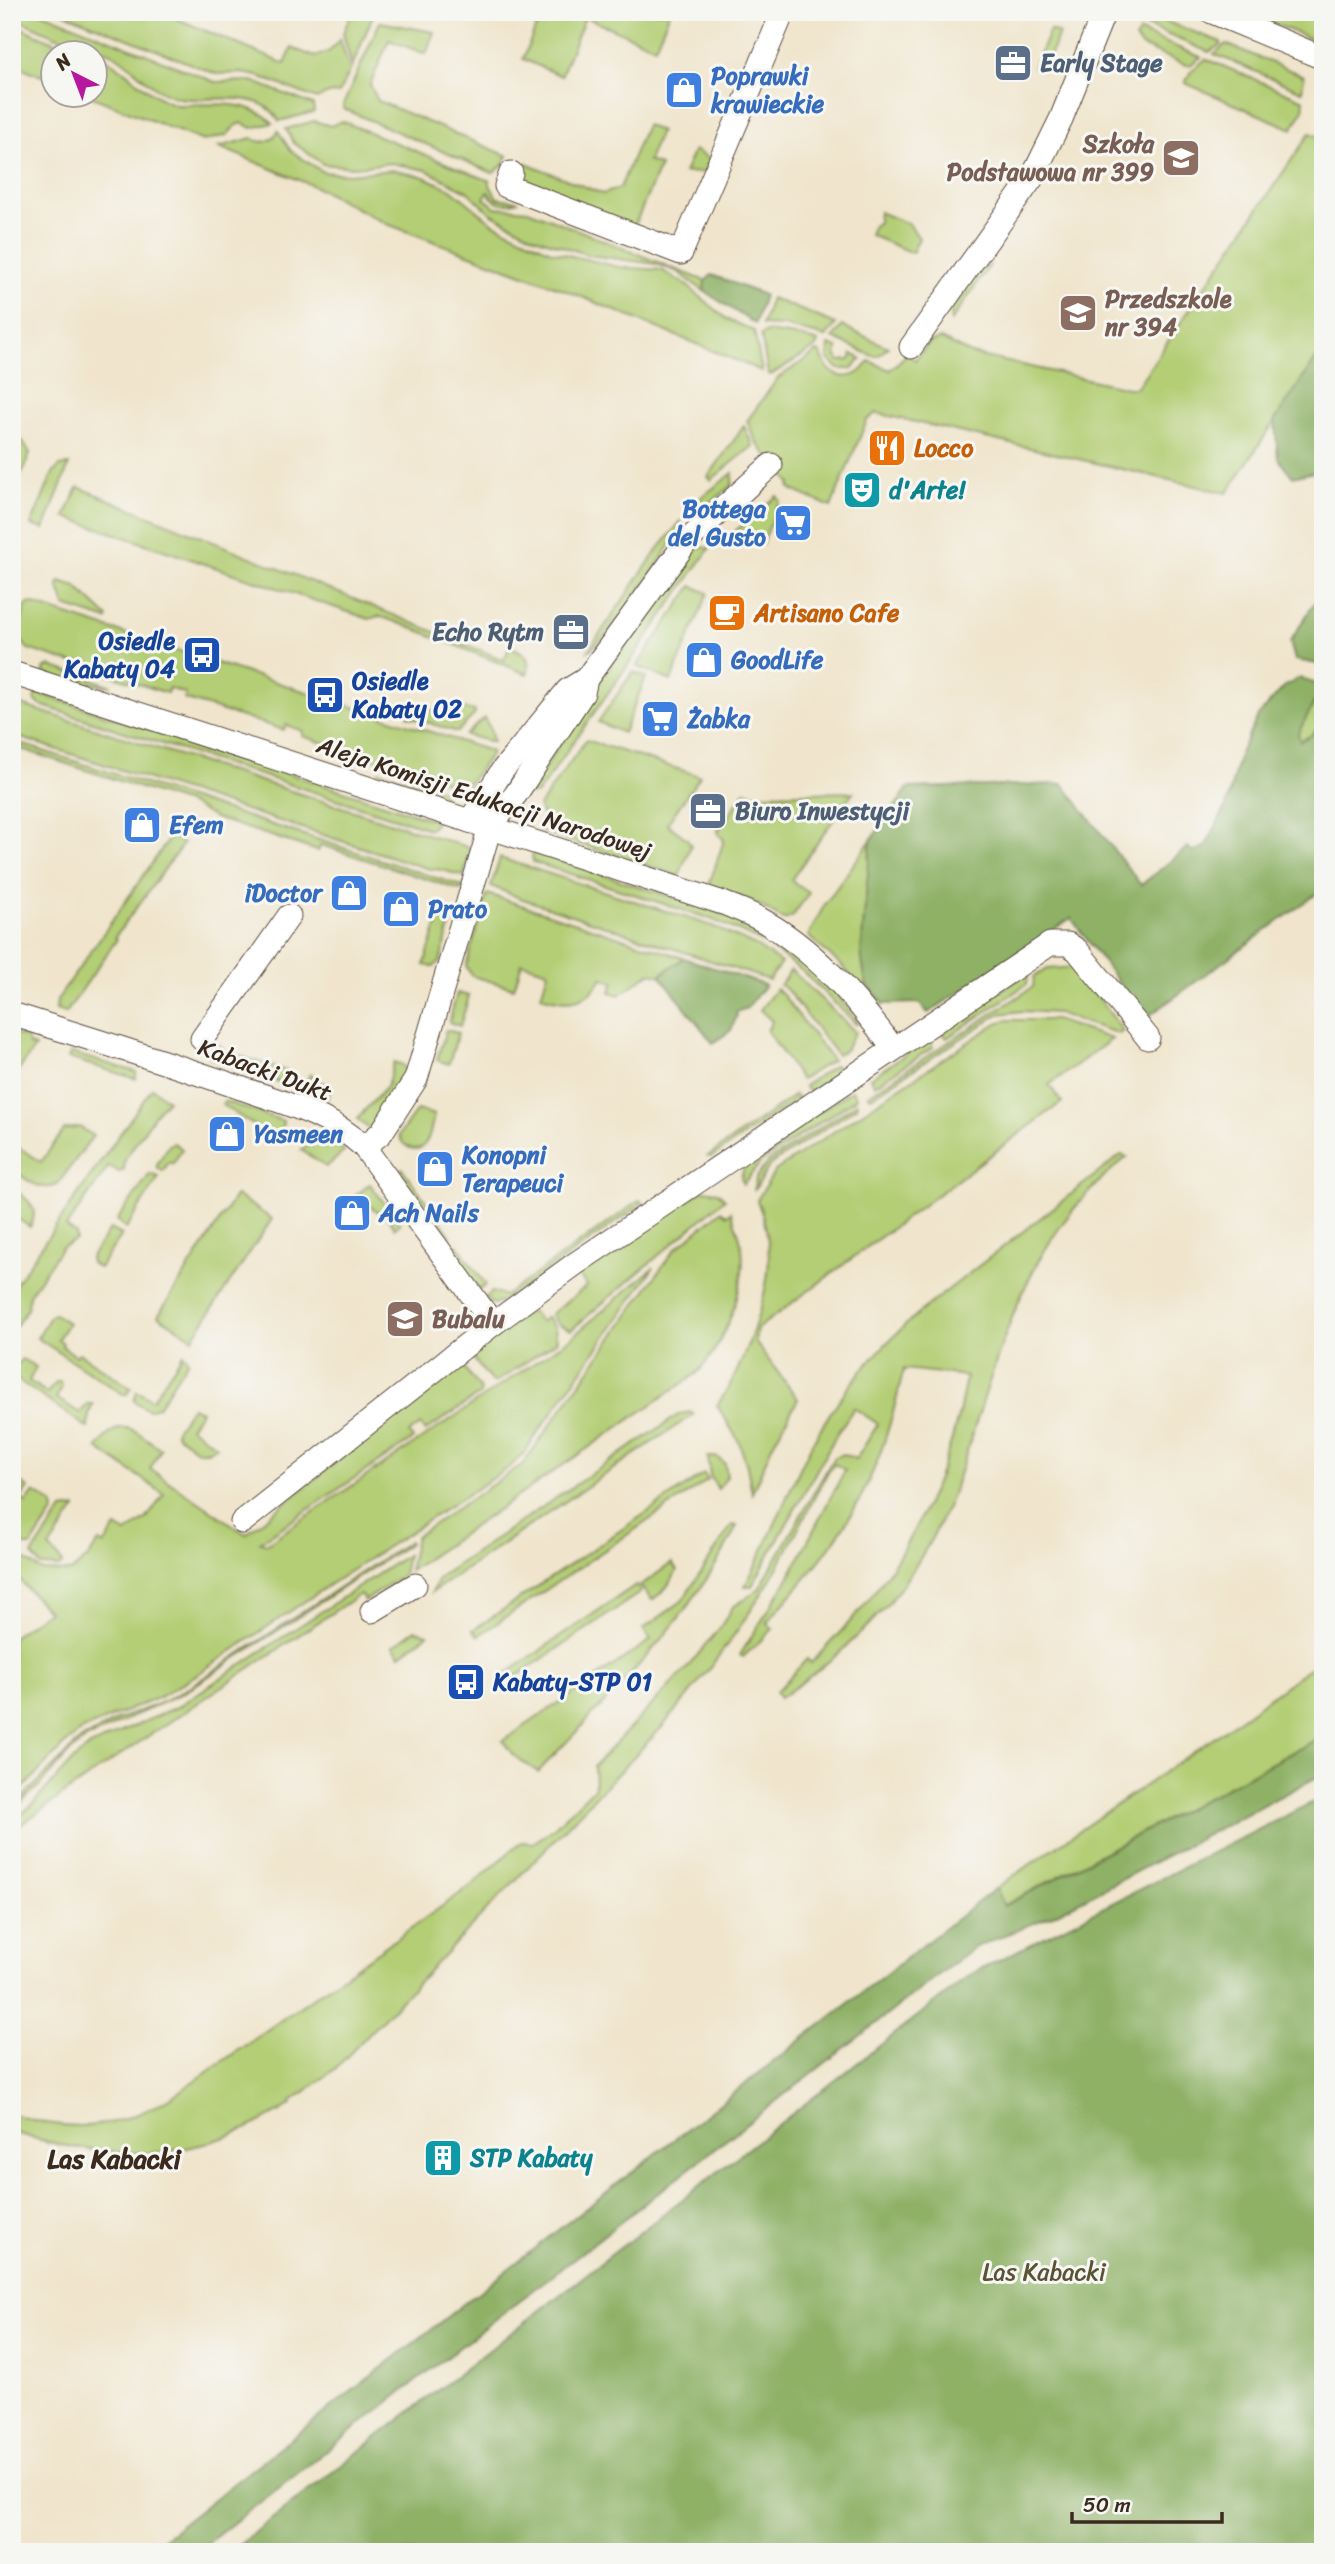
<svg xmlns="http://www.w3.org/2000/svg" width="1335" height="2564" font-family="Sriracha,sans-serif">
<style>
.green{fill:#b3ce74;stroke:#777c49;stroke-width:2}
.forest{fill:#8eb166;stroke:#646e42;stroke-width:2}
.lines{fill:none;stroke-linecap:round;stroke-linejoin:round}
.street-casing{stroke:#564638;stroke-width:25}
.street{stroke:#fff;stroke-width:23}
.labels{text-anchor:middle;stroke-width:6;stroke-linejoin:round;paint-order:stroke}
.service-label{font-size:24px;font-weight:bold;fill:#4e5e75;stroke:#f6f6f2;text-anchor:start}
.shop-label{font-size:24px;font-weight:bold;fill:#366cbe;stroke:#f6f6f2;text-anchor:start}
.education-label{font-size:24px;font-weight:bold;fill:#785e54;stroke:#f6f6f2;text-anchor:start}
.food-label{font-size:24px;font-weight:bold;fill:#c56008;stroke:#f6f6f2;text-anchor:start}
.culture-label{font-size:24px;font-weight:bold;fill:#0d838f;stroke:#f6f6f2;text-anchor:start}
.transit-label{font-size:24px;font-weight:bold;fill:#164399;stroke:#f6f6f2;text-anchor:start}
.street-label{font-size:24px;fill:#3b2a1e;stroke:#f6f6f2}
.park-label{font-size:24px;fill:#595334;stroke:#f6f6f2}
.neighbourhood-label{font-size:26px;font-weight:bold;fill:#3b2a1e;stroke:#f6f6f2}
</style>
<rect width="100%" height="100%" fill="#f6f6f2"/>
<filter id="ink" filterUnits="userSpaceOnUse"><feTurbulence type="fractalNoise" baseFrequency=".0143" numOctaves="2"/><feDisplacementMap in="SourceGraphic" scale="14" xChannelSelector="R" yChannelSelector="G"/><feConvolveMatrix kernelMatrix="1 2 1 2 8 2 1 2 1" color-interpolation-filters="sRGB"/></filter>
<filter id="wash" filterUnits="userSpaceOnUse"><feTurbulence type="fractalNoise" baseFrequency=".00686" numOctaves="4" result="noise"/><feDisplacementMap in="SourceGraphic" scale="28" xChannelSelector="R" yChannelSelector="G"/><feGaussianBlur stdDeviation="1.57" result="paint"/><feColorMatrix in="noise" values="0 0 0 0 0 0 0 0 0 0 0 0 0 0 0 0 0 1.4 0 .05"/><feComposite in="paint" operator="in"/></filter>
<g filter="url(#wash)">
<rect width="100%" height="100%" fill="#f0e5cc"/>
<g class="green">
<path d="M12 12H41L215 82 252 81 313 105 314 112 279 121C261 87 211 103 180 98 152 93 136 67 113 54 99 47 86 47 72 42 51 36 32 25 12 17Z"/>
<path d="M61 12H161L285 64 292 48 315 57 330 51 340 39 350 71 339 93 326 94 317 99 258 76 242 73 216 74Z"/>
<path d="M352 12 374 13 352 67 343 33Z"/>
<path d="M542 12H670L655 47 585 17 561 76 523 59Z"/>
<path d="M1246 12H1323V44Z"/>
<path d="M1159 19 1221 42V44L1209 52 1147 26Z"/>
<path d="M380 22 434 32 426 54 389 40 370 85 378 101 508 156 503 165 493 173 344 109 343 105Z"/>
<path d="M12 24 68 48 85 52H52V80L12 64Z"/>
<path d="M1050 30 1059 34 1043 71 1034 67Z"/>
<path d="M1140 32 1201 57 1190 65H1186L1141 46 1135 39Z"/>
<path d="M1226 44 1304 76 1302 91 1214 54Z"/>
<path d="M95 55C127 64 145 97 177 105 209 105 250 98 273 123L252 128 242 123 235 126 227 135 203 141 87 95 94 94Z"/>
<path d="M1206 59 1304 100 1303 111 1292 129 1185 83 1191 71Z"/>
<path d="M314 121 331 126 342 121 490 181V185L497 198 519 201C506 205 495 205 488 192L484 198 495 207 528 210 705 281 704 291 678 272 656 264 589 255 535 237 492 214 467 191 426 170 391 163 354 167 323 164 294 143 286 129Z"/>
<path d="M646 125 660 131 648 161 660 166 634 227 517 182 526 163 603 194 620 188Z"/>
<path d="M278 131 291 151 323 172 348 174 393 170 424 177 451 189 494 224 551 251 618 267 661 270 685 284 727 319 754 331 762 371 565 290 387 224 316 187 219 147 252 138C262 145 272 142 278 131Z"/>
<path d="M1310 133 1323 138V364L1316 359 1227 493 876 413 867 420 831 507 792 490 789 486 791 484 757 443 747 421 778 378 817 352 821 354C829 380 853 385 869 361L890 370 906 355 915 360 930 342 941 339 971 354 1128 388H1136Z"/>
<path d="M694 150 710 159 708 172 684 173Z"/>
<path d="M879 212 909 224 919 238 912 253 870 235 873 226 878 222Z"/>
<path d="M990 265 951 321 950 312 980 268Z"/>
<path d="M771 298 836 324 826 337 784 326 762 325Z"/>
<path d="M842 326 888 347 878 356H873L833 338Z"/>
<path d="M767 332 802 337 818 342 816 347 771 375 768 374 761 335Z"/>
<path d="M829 345 838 348 836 353 839 361 850 360 852 354 862 359 851 369H839L828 359Z"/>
<path d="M744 426 753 446 711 480 708 477Z"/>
<path d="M12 436 22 440 30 453 25 468 12 487Z"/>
<path d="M69 465 44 529 31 525 53 473 60 466Z"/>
<path d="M733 473 732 485C721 494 709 509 694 503Z"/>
<path d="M78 487 504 660 510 646C525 653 532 658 527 674L410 627 379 616 369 619 65 517Z"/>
<path d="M777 496 780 500 762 545 733 533Z"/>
<path d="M681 521 680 531C664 554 607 643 588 651L656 552Z"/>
<path d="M702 547 710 548 537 794H528L619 651 694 549Z"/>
<path d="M60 582 76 587 108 617 107 620 65 606 58 585Z"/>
<path d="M692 586 708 593 671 681 637 666Z"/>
<path d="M30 603 490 751 492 753 465 788 302 736 303 731 286 725 284 730 184 699 186 694 169 688 167 693 28 649 17 635 26 606Z"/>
<path d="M50 666 81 676 80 680 84 681 85 677 112 686 73 683 43 673 45 668Z"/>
<path d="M633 672 646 677 623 733 598 722Z"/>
<path d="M1323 688V723L1310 736 1300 741 1297 733Z"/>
<path d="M37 693 437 821 430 829 40 705 34 699Z"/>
<path d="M12 702 470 848 464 876 442 870 426 868 12 735Z"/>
<path d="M455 707 475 711V714L457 732 408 716 410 713Z"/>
<path d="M484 718 490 728 493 742 465 735Z"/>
<path d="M586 740 700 776 667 824 687 839 691 845 679 876 539 831 547 817 541 814 539 806Z"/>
<path d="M12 741 462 886 460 890 321 845 318 851 215 818 190 804 12 746Z"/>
<path d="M378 771 445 791 442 800 438 799Z"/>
<path d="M745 791 755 794 853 792 791 880 809 893 792 917 784 920 754 902 709 885 724 840 717 832Z"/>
<path d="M171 836 183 844 115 937 117 939 66 1013 56 1010 57 1000Z"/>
<path d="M871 840 861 952 866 984 885 1004 878 1008 842 966 808 936 825 904Z"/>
<path d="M535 853 713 910 757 929 776 940 825 979 859 1023 856 1024 802 971 764 943 739 931 711 919 533 862 532 855Z"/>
<path d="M500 858 712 926 756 946 781 963 769 980 520 898 491 886Z"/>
<path d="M487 894 684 958 660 975 650 973 619 995 610 992 614 982 602 978C588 1004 566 1004 541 996L548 971 522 963 514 988 472 976 466 966Z"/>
<path d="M442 911 446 912 451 922 440 962 433 967 424 965Z"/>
<path d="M1076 967 1123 1031 1119 1034 1057 1013 1022 1011 999 1014 871 1097 868 1095 1033 987 1034 977 1047 969Z"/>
<path d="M791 970 855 1032 845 1050 837 1055 787 990 780 985Z"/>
<path d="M1029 972 1027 984 947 1038 940 1031Z"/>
<path d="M776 989 783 995 832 1060 801 1080 767 1031 772 1021 760 1010Z"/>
<path d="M457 993 469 996 460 1026 449 1022Z"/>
<path d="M1007 1020H1055L1112 1039 1049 1085 1062 1102 757 1329 755 1342 798 1399 772 1446 752 1493 747 1466 739 1442 717 1405C732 1386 742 1360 751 1337 768 1289 778 1250 757 1200L775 1171 997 1023Z"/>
<path d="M446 1030 458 1033 449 1064 437 1060Z"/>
<path d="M12 1033 27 1038 29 1045 35 1047 12 1080V1063L17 1056 12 1054Z"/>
<path d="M930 1038 933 1047 875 1085 870 1078Z"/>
<path d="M214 1044 222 1047 221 1050 292 1073 287 1085 209 1058Z"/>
<path d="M71 1053 136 1072V1079L68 1058Z"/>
<path d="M394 1062 403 1065 407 1074 372 1127 368 1128 357 1119 387 1086Z"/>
<path d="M835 1065 840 1072 809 1092 804 1086Z"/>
<path d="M310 1074 314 1076 313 1079 332 1087 327 1099 303 1090Z"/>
<path d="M152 1088 168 1100 158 1110 125 1159 124 1170 119 1172 109 1166 66 1227 76 1234V1240L62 1247 29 1295 28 1308 12 1332V1289Z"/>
<path d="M852 1090 856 1096 855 1099 761 1162 743 1184 741 1177 747 1160Z"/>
<path d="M795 1095 798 1099 712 1157 708 1156Z"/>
<path d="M224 1101 283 1121V1124L276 1136 272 1137 222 1105Z"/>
<path d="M857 1103V1107L770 1165 754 1191 756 1178 768 1162Z"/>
<path d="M417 1110 434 1115C431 1128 429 1154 410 1148 404 1146 401 1141 399 1135Z"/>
<path d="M80 1127 93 1136 57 1185C40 1193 26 1179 12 1169V1143L41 1162 64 1130Z"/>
<path d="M322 1135 345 1151 326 1167 301 1150Z"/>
<path d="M174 1143 182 1149 173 1164 169 1162 163 1171 157 1168V1164L170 1144Z"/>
<path d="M1121 1155 1127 1157C1033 1231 1009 1321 974 1429 966 1454 958 1480 948 1505 909 1593 858 1644 780 1698L776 1692 807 1659 811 1663C828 1645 846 1627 862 1608 915 1543 954 1459 966 1376L904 1369C895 1406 886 1443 870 1478 846 1533 807 1578 767 1622L773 1629 743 1657 740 1655 788 1579 845 1470 835 1464 829 1470C810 1505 793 1541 773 1575 742 1628 702 1680 662 1727L335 2069 291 2102 292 2104C197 2164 117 2164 12 2132V2114C78 2136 125 2128 182 2090L472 1885 521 1842 533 1843 553 1829 595 1787 594 1766 687 1668 719 1629 733 1607 759 1589 834 1457 844 1454 856 1459 878 1424 854 1408 838 1432 752 1586H745C770 1541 787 1492 811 1446 838 1394 877 1349 921 1311Z"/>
<path d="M402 1168 451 1236 444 1241 395 1174Z"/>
<path d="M150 1174 159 1177 126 1229 117 1220Z"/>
<path d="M370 1184 400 1224 395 1228 390 1220 355 1196Z"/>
<path d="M12 1188C27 1198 41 1208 30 1227L12 1215Z"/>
<path d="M703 1190 718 1192 725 1199 571 1330 558 1324 551 1314 587 1286 578 1274Z"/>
<path d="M236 1195 272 1219 193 1338 158 1316Z"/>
<path d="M640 1200 643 1203 504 1302 493 1304 484 1298 492 1292 505 1296Z"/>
<path d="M721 1211 727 1215 731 1212C735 1224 741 1236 742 1249 747 1287 723 1347 696 1374L409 1571 416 1536 523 1464 674 1250Z"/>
<path d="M110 1229 122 1235 99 1268 91 1263 90 1258Z"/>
<path d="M457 1245 486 1285 479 1290 450 1250Z"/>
<path d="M654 1267 523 1454 511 1466 329 1585 198 1674 159 1697 82 1730 62 1747 12 1800V1637L48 1611 12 1572V1551L42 1571 71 1572 88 1557 99 1542 104 1545 116 1527 126 1533 147 1518 164 1494 97 1448C122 1413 133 1430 161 1449L150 1469 246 1534 460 1363 481 1390 480 1394 425 1431 421 1425 409 1433 413 1439 260 1542 266 1544 571 1338Z"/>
<path d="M533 1312 540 1322 547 1317 555 1328 557 1341 496 1382H492L470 1355 526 1313Z"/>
<path d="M55 1314 68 1323 58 1339 63 1343 62 1346 76 1356 79 1353 131 1388 127 1394H123L37 1338 51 1315Z"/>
<path d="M183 1354 188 1360 158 1407 148 1410 134 1401 137 1391 152 1400Z"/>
<path d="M22 1359 36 1367 29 1381 47 1393 57 1382H60L62 1388 56 1398 80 1413 87 1404H93L89 1413 88 1428 12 1376V1369Z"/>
<path d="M192 1407 201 1411 190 1427 217 1446 207 1451H198L177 1435 175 1431Z"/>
<path d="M690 1412 694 1414 432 1592 437 1580 442 1575 680 1414Z"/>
<path d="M708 1457H717L725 1464 727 1477 718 1489 710 1476Z"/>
<path d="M704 1474 708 1480 478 1636 473 1630Z"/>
<path d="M12 1477 28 1488 21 1498 26 1503 34 1492 53 1504 54 1511 31 1546H24L12 1533Z"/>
<path d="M76 1508 49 1548 63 1563 59 1567 41 1566 32 1555 62 1510Z"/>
<path d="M732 1525 737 1526C691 1621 610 1695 538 1772L513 1755 503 1741 651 1640 643 1629 682 1601Z"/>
<path d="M409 1541 410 1543 185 1692 86 1739 69 1753 39 1786 12 1811V1808L80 1740 117 1720 163 1702 194 1684Z"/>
<path d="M407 1555 403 1575 365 1601 360 1594 98 1770 12 1831V1822L32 1805 71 1762 90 1746 177 1707Z"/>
<path d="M672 1563 677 1571C671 1583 663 1593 652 1600L640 1586Z"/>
<path d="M636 1585 641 1592 508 1682 504 1675Z"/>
<path d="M415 1630 428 1634 400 1655 393 1646Z"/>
<path d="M1323 1658V1736L1003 1906 996 1888 1218 1735Z"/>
</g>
<g class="forest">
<path d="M712 275 764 295 755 324 704 291 705 281Z"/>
<path d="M1316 359 1323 364V470L1293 477 1278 458 1275 420Z"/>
<path d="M1323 589V665L1295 660 1290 642Z"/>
<path d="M1299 678 1323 686 1298 733 1300 741 1310 736 1323 723V889L1150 1015 1143 1016 1071 918 928 1013 919 1003 885 1004 866 984 861 952 871 840 908 788 1063 784 1141 885 1188 847 1193 852 1205 847 1226 807 1240 753 1258 716 1284 687Z"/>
<path d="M684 958 765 985 747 1008 736 1012 737 1015 731 1030 713 1043 660 975Z"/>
<path d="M1323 1736V1774L1053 1915 973 1948 196 2552H146L996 1888 1004 1906Z"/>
<path d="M1323 1797V2552H230L973 1973Z"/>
</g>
</g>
<g filter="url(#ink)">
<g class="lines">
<g class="street-casing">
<g id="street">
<path d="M1212 12 1323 58"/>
<path d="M511 173 506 186 681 253 783 12"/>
<path d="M911 347 1032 178 1061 119 1104 12"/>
<path d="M12 673 723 903C735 908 747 912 758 918 813 947 857 999 893 1048"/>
<path d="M470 821 502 771 568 690 586 679 687 541 771 465"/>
<path d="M12 1014C87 1038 161 1060 235 1086 280 1102 328 1113 364 1147L493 1324"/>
<path d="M202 1039 289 916"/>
<path d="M364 1147 381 1133 416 1079 490 827 516 794 583 693 586 679"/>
<path d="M242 1522 493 1324 575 1264 1050 944H1068L1077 950 1148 1038"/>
<path d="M372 1611 415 1585"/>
</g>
</g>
<use href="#street" class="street"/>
</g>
</g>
<defs>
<g id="office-square" transform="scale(2.0125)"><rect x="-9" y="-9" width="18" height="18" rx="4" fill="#5c6f8a" stroke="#f6f6f2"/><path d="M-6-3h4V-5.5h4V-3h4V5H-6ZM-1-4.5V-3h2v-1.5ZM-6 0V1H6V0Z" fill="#fff"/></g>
<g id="shop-square" transform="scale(2.0125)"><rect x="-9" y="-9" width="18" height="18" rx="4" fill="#3f7fe0" stroke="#f6f6f2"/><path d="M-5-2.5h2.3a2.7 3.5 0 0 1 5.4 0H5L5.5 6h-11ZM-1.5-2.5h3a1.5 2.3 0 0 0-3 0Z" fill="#fff"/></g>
<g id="school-square" transform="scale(2.0125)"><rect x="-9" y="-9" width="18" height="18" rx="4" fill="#8d6e63" stroke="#f6f6f2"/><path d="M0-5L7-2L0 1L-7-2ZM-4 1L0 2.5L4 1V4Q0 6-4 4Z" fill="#fff"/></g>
<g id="restaurant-square" transform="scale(2.0125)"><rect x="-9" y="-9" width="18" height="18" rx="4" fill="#e8710a" stroke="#f6f6f2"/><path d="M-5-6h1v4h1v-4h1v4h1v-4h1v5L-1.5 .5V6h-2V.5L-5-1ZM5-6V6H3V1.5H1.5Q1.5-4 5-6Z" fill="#fff"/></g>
<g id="theatre-square" transform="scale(2.0125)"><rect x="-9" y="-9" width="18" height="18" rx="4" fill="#0f9aa8" stroke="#f6f6f2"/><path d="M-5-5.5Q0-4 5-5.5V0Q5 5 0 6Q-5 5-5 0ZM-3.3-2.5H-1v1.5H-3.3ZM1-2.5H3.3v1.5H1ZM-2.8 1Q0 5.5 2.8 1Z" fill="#fff"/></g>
<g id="supermarket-square" transform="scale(2.0125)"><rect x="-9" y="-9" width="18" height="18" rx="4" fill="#3f7fe0" stroke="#f6f6f2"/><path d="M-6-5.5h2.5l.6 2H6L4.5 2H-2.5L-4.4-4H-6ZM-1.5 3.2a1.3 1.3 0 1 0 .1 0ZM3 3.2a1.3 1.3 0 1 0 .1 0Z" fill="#fff"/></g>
<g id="cafe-square" transform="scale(2.0125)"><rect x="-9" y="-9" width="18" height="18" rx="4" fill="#e8710a" stroke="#f6f6f2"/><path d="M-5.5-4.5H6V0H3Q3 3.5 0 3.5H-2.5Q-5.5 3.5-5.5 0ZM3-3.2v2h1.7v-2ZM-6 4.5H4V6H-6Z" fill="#fff"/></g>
<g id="bus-square" transform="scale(2.0125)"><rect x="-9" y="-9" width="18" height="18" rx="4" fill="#1a4fb4" stroke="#f6f6f2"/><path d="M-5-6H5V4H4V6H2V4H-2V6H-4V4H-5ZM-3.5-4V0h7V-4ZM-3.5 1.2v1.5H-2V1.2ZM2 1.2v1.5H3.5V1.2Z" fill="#fff"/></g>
<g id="building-square" transform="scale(2.0125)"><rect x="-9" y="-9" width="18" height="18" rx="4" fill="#0f9aa8" stroke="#f6f6f2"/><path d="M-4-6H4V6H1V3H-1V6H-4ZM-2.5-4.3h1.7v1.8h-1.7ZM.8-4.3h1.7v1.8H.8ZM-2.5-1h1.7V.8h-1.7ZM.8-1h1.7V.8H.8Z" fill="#fff"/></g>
</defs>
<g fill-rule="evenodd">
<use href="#office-square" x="1013" y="63"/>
<use href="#shop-square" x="684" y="90"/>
<use href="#school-square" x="1181" y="158"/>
<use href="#school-square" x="1078" y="313"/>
<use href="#restaurant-square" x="887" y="448"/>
<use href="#theatre-square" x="862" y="490"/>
<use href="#supermarket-square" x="793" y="523"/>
<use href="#cafe-square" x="727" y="613"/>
<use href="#office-square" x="571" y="632"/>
<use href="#bus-square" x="202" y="655"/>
<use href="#shop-square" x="704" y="660"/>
<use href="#bus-square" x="325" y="695"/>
<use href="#supermarket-square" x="660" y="719"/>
<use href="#office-square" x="708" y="811"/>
<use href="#shop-square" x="142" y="825"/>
<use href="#shop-square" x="349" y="893"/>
<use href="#shop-square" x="401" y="909"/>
<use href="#shop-square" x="227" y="1134"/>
<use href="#shop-square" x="435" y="1169"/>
<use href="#shop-square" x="352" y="1213"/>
<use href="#school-square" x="405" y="1319"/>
<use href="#bus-square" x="466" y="1682"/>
<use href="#building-square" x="443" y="2158"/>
</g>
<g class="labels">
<g class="service-label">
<text x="1040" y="71">Early Stage</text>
<text x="544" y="640" text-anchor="end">Echo Rytm</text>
<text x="735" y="819">Biuro Inwestycji</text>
</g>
<g class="shop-label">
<text x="711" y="84">Poprawki<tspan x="711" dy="28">krawieckie</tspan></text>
<text x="766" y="517" text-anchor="end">Bottega<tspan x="766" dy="28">del Gusto</tspan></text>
<text x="731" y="668">GoodLife</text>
<text x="687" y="727">Żabka</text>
<text x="169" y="833">Efem</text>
<text x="322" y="901" text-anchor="end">iDoctor</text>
<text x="428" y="917">Prato</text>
<text x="254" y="1142">Yasmeen</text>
<text x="462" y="1163">Konopni<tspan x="462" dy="28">Terapeuci</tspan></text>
<text x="379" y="1221">Ach Nails</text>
</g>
<g class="education-label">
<text x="1154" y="152" text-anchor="end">Szkoła<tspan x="1154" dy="28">Podstawowa nr 399</tspan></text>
<text x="1105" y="307">Przedszkole<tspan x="1105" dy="28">nr 394</tspan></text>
<text x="432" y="1327">Bubalu</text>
</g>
<g class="food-label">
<text x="914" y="456">Locco</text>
<text x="754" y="621">Artisano Cafe</text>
</g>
<g class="culture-label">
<text x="889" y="498">d'Arte!</text>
<text x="470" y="2166">STP Kabaty</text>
</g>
<g class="transit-label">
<text x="175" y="649" text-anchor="end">Osiedle<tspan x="175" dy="28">Kabaty 04</tspan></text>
<text x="352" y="689">Osiedle<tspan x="352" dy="28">Kabaty 02</tspan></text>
<text x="493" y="1690">Kabaty-STP 01</text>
</g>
<g class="street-label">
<text transform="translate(484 798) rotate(18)" y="8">Aleja Komisji Edukacji Narodowej</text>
<text transform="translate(265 1070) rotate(20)" y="8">Kabacki Dukt</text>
</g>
<g class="park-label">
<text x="1044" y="2280">Las Kabacki</text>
</g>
<g class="neighbourhood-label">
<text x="114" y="2168">Las Kabacki</text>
</g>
</g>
<rect width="1335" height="2564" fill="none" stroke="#f6f6f2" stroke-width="42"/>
<g transform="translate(74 74) rotate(318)"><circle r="33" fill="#f6f6f2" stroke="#aba49d" stroke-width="2"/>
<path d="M0-5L12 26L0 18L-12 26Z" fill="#b5179e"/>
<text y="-10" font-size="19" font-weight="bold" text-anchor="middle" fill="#3b2a1e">N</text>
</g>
<path d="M1072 2512v10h150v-10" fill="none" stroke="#3b2a1e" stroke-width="3.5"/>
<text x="1083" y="2512" font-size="21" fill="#3b2a1e" stroke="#f6f6f2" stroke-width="5" paint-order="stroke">50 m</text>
</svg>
